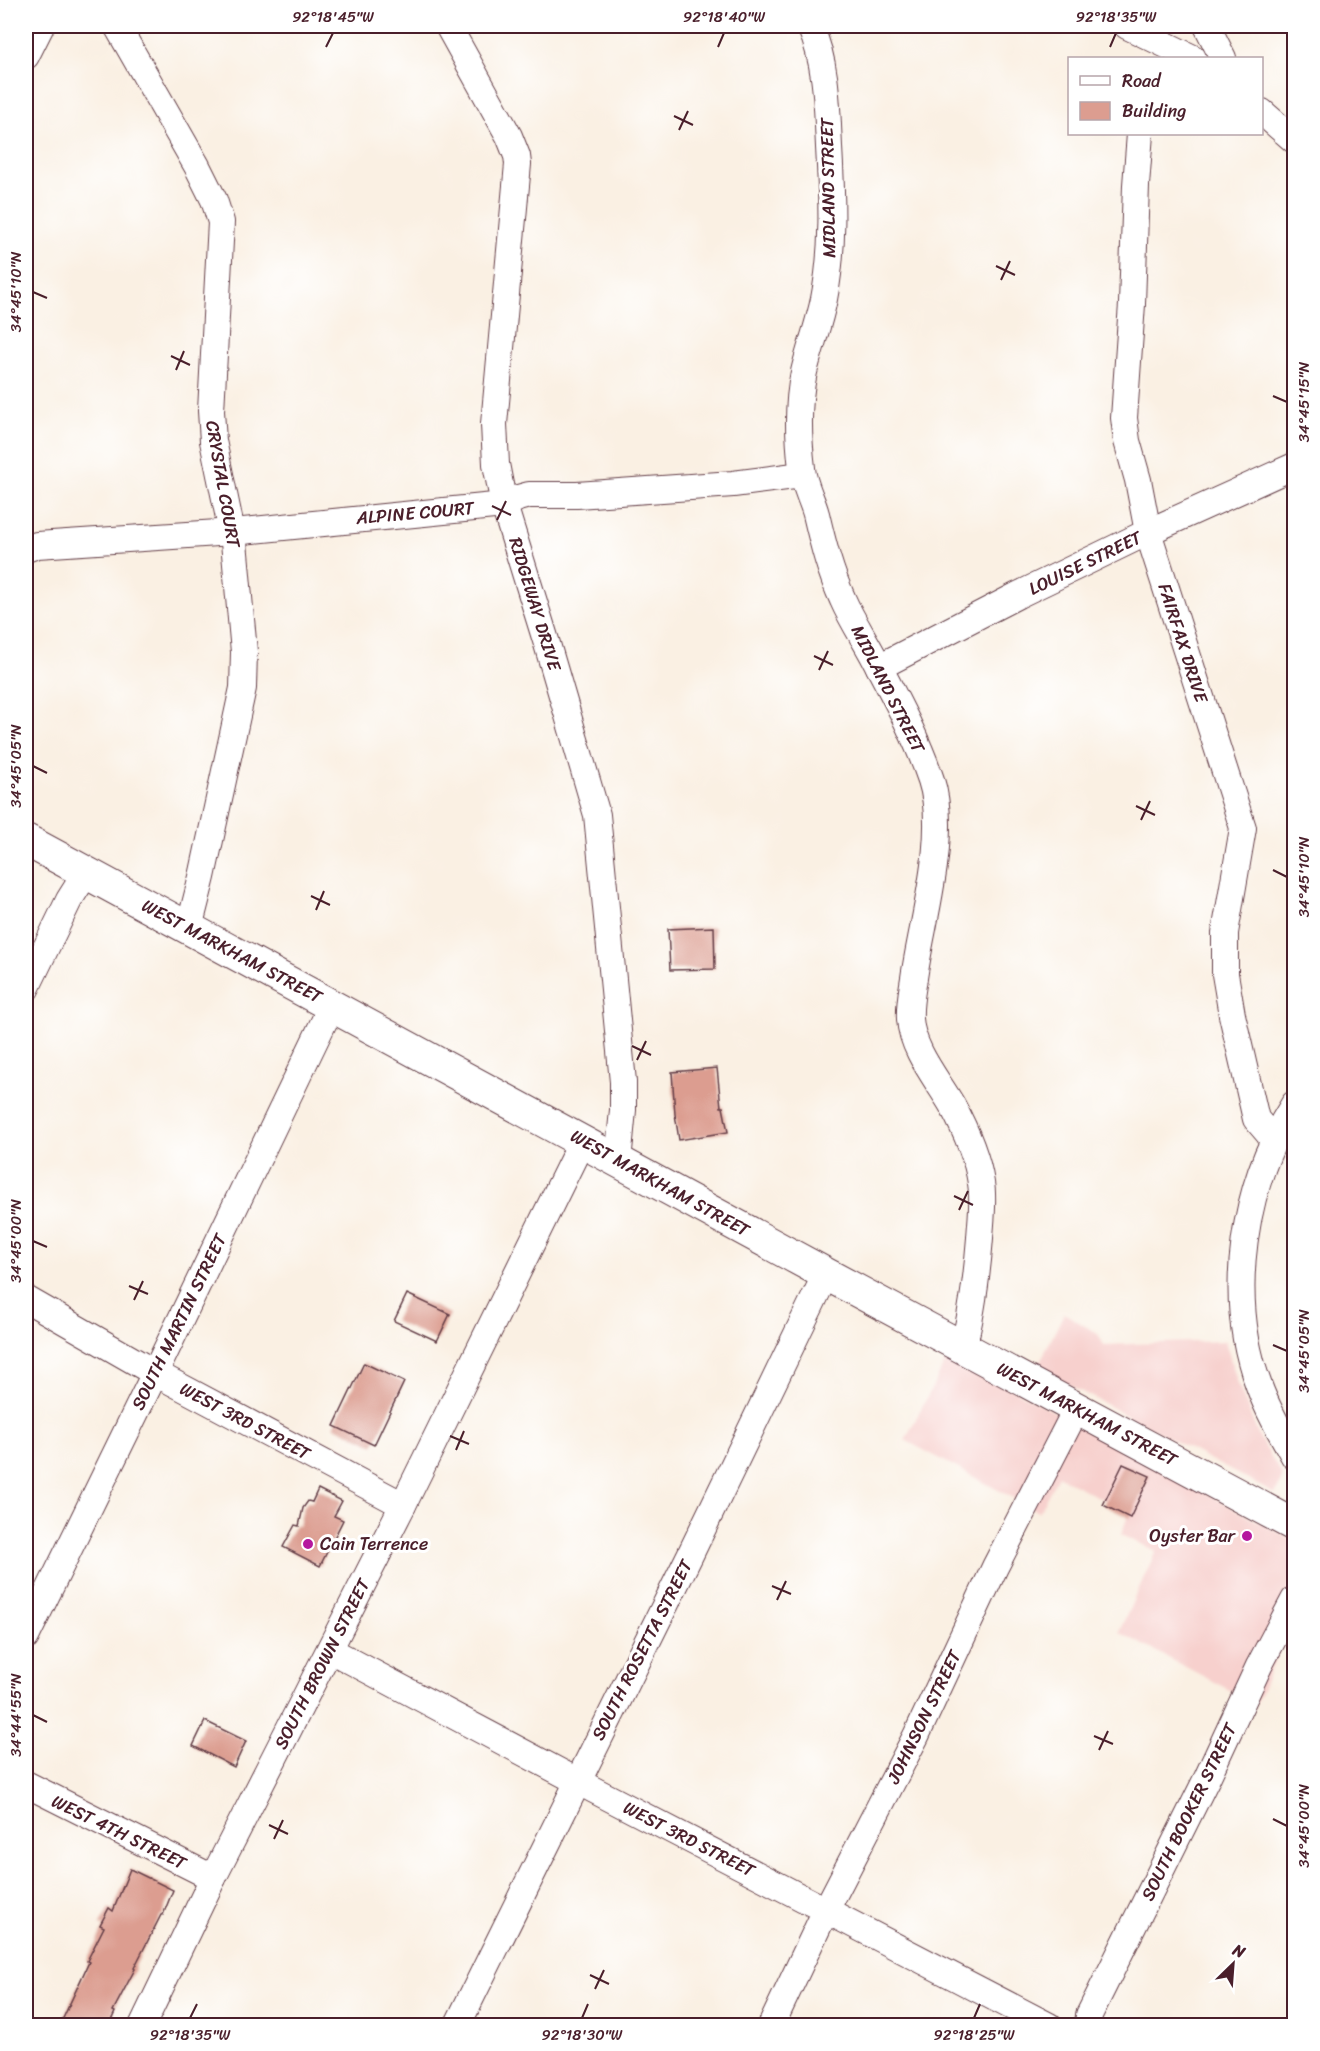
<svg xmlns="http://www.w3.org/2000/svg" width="1320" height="2051" font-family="Sriracha,sans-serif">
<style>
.built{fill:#f7d0cd}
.building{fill:#dc9d90}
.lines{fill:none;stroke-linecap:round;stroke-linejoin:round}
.minor-casing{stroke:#643e47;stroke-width:28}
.major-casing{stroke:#643e47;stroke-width:34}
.minor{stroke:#fff;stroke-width:26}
.major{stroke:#fff;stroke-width:32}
.ticks{fill:none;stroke:#4a1f2b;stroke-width:2}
.poi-dot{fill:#b5179e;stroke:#fff;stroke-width:2}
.labels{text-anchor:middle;stroke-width:6;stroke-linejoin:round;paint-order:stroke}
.street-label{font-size:18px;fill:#4a1f2b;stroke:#fff}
.poi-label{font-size:18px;fill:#4a1f2b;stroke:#fff;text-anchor:end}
.neatline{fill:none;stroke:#4a1f2b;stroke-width:2}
.ticks-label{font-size:15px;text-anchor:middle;fill:#4a1f2b}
</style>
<rect width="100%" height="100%" fill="#fff"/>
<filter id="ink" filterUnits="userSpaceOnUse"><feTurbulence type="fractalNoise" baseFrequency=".0167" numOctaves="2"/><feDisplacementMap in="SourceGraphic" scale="12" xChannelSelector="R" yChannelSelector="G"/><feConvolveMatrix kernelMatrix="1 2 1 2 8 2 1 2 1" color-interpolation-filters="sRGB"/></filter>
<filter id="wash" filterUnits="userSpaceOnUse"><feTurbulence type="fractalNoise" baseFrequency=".008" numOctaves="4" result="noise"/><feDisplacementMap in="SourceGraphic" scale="24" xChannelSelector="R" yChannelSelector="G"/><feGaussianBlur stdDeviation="1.35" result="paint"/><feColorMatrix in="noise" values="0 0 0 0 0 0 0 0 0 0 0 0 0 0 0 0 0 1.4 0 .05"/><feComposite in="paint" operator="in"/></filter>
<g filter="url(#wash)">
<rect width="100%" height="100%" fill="#faf0e3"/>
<g class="built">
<path d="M1064 1313 1098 1334 1104 1345 1225 1341 1238 1384 1259 1437 1283 1476 1275 1494 1037 1368Z"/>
<path d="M949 1355 1294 1541V1651L1281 1645 1256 1704 1119 1632 1156 1551 1121 1535 1129 1513 1058 1476 1039 1512 905 1440Z"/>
</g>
<g id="blocks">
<g class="building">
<path d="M714 927 715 969 670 970 668 929Z"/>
<path d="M717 1068 721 1107H723L728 1132 679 1140 675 1114 672 1072Z"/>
<path d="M407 1294 450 1314 437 1341 394 1321Z"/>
<path d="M364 1363 404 1382 374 1445 334 1426Z"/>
<path d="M1123 1464 1150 1476 1130 1518 1103 1505Z"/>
<path d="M318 1489 342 1501 334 1516 343 1520 320 1566 283 1547 295 1525 299 1526 303 1508 308 1501 312 1502Z"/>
<path d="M205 1721 246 1741 234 1767 193 1746Z"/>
<path d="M130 1869 173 1890 163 1915H161L134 1968 135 1969 113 2011 115 2012 109 2025H60L89 1962 87 1961 104 1927 100 1925 109 1908 113 1911Z"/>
</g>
</g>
</g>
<g filter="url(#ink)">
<use href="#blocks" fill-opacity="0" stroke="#643e47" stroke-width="1.5"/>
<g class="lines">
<g class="minor-casing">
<g id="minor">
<path d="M117 26 197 166 214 200 221 222 211 411 213 441 234 542 244 652 243 688 202 877 189 928"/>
<path d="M448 26 509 136 517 156 518 164 494 424 496 464 504 505 547 644 597 815 623 1082V1110L618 1161"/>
<path d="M810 26C827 64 827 106 829 147 832 198 834 249 824 299 819 324 810 347 804 372 797 404 798 436 802 468 803 484 812 499 816 514 823 544 830 572 843 600 853 623 868 644 879 667 898 703 918 741 931 780 949 835 922 921 914 978 912 991 909 1005 910 1019 912 1050 937 1079 952 1105 965 1129 977 1156 981 1183 984 1201 981 1220 980 1238 977 1275 973 1311 963 1347"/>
<path d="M1127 26 1193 58"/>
<path d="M1207 26 1223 58"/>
<path d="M26 56 41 26"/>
<path d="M1262 112 1294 140"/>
<path d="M1140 134 1136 185 1132 304 1124 418 1127 441 1138 480 1148 532 1243 828 1225 933V974L1232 1015 1256 1119 1274 1140"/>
<path d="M26 549 37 545 233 532 504 505 518 498 529 495H577L733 484 802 475"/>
<path d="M879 667 1018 595 1148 532 1294 466"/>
<path d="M26 989 69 900 86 873"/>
<path d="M1294 1104C1243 1184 1225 1296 1259 1386 1268 1411 1281 1433 1294 1456"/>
<path d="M26 1299 155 1373 403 1505"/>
<path d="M26 1637 155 1373 332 1005"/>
<path d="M330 1650 594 1790 1049 2026"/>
<path d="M26 1784 213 1878"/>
<path d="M142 2026 213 1878 403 1505 582 1141"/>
<path d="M457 2026 690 1555 826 1274"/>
<path d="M771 2026 826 1910 916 1736 995 1567 1077 1408"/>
<path d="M1088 2026 1089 2015 1207 1778 1259 1666 1294 1600"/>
</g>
</g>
<g class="major-casing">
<path id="major" d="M26 840 826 1274 1294 1525"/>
</g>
<use href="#minor" class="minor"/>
<use href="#major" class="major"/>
</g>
</g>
<path class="ticks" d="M326 47 333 33M718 47 724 33M1110 47 1116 33M674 116 693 125M679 130 688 111M996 266 1015 275M1001 280 1010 261M33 292 47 298M171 356 190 365M176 370 184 351M1273 396 1287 402M492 506 511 515M497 520 506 501M814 656 833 665M819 670 828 651M33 766 47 773M1136 806 1155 815M1141 820 1150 801M1273 870 1287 877M311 896 330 905M316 910 324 891M632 1046 651 1055M637 1060 646 1041M954 1196 973 1205M959 1210 968 1191M33 1241 47 1247M129 1286 148 1294M134 1300 143 1281M1273 1345 1287 1351M450 1436 469 1444M456 1450 464 1431M772 1586 791 1594M777 1600 786 1581M33 1715 47 1722M1094 1736 1113 1744M1099 1750 1108 1731M1273 1819 1287 1826M269 1825 288 1834M274 1839 283 1820M590 1975 609 1984M595 1989 604 1970M190 2018 197 2004M582 2018 588 2004M974 2018 980 2004"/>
<g class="poi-dot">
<circle cx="1247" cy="1536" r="6"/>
<circle cx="308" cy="1544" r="6"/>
</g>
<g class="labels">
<g class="street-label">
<text transform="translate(828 188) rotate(-91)" y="6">MIDLAND STREET</text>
<text transform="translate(223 484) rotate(80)" y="6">CRYSTAL COURT</text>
<text transform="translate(415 513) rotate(-5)" y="6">ALPINE COURT</text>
<text transform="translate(1085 563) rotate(-26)" y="6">LOUISE STREET</text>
<text transform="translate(535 604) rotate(73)" y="6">RIDGEWAY DRIVE</text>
<text transform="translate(1183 643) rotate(72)" y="6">FAIRFAX DRIVE</text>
<text transform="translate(888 689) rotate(63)" y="6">MIDLAND STREET</text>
<text transform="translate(232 951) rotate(28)" y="6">WEST MARKHAM STREET</text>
<text transform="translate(660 1183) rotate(29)" y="6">WEST MARKHAM STREET</text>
<text transform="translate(179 1322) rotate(-64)" y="6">SOUTH MARTIN STREET</text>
<text transform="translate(1087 1414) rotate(28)" y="6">WEST MARKHAM STREET</text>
<text transform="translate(245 1421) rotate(28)" y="6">WEST 3RD STREET</text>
<text transform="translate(642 1650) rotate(-63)" y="6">SOUTH ROSETTA STREET</text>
<text transform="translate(322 1664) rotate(-63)" y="6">SOUTH BROWN STREET</text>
<text transform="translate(924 1717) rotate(-64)" y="6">JOHNSON STREET</text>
<text transform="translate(1189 1812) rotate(-64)" y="6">SOUTH BOOKER STREET</text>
<text transform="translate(119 1832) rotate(26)" y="6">WEST 4TH STREET</text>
<text transform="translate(689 1839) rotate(27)" y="6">WEST 3RD STREET</text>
</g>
<g class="poi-label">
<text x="1235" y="1542">Oyster Bar</text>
<text x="320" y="1550" text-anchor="start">Cain Terrence</text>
</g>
</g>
<rect width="1320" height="2051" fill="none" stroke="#fff" stroke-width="66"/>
<rect x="1068" y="57" width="195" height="78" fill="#ffffff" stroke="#b7a5aa" stroke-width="1.5"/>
<rect x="1080" y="76" width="30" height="9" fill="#ffffff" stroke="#b7a5aa" stroke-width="1.5"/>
<text x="1122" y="87" font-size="18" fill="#4a1f2b">Road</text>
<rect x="1080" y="102" width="30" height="18" fill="#dc9d90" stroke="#b7a5aa" stroke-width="1.5"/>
<text x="1122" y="117" font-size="18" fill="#4a1f2b">Building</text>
<g transform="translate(1233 1964) rotate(25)" stroke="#ffffff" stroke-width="4.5" paint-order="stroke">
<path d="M0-4.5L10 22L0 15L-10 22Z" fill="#4a1f2b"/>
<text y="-9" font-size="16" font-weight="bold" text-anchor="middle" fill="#4a1f2b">N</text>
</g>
<rect x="33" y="33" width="1254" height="1985" class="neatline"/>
<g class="ticks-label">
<text x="333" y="22">92°18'45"W</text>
<text x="724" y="22">92°18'40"W</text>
<text x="1116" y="22">92°18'35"W</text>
<text transform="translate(16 292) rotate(-90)" y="5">34°45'10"N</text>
<text transform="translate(1304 402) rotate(-90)" y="5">34°45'15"N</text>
<text transform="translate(16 766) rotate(-90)" y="5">34°45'05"N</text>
<text transform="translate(1304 877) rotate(-90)" y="5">34°45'10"N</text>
<text transform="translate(16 1241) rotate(-90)" y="5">34°45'00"N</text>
<text transform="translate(1304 1351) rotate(-90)" y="5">34°45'05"N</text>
<text transform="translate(16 1715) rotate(-90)" y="5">34°44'55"N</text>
<text transform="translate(1304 1826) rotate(-90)" y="5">34°45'00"N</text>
<text x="190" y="2040">92°18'35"W</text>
<text x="582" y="2040">92°18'30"W</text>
<text x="974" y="2040">92°18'25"W</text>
</g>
</svg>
